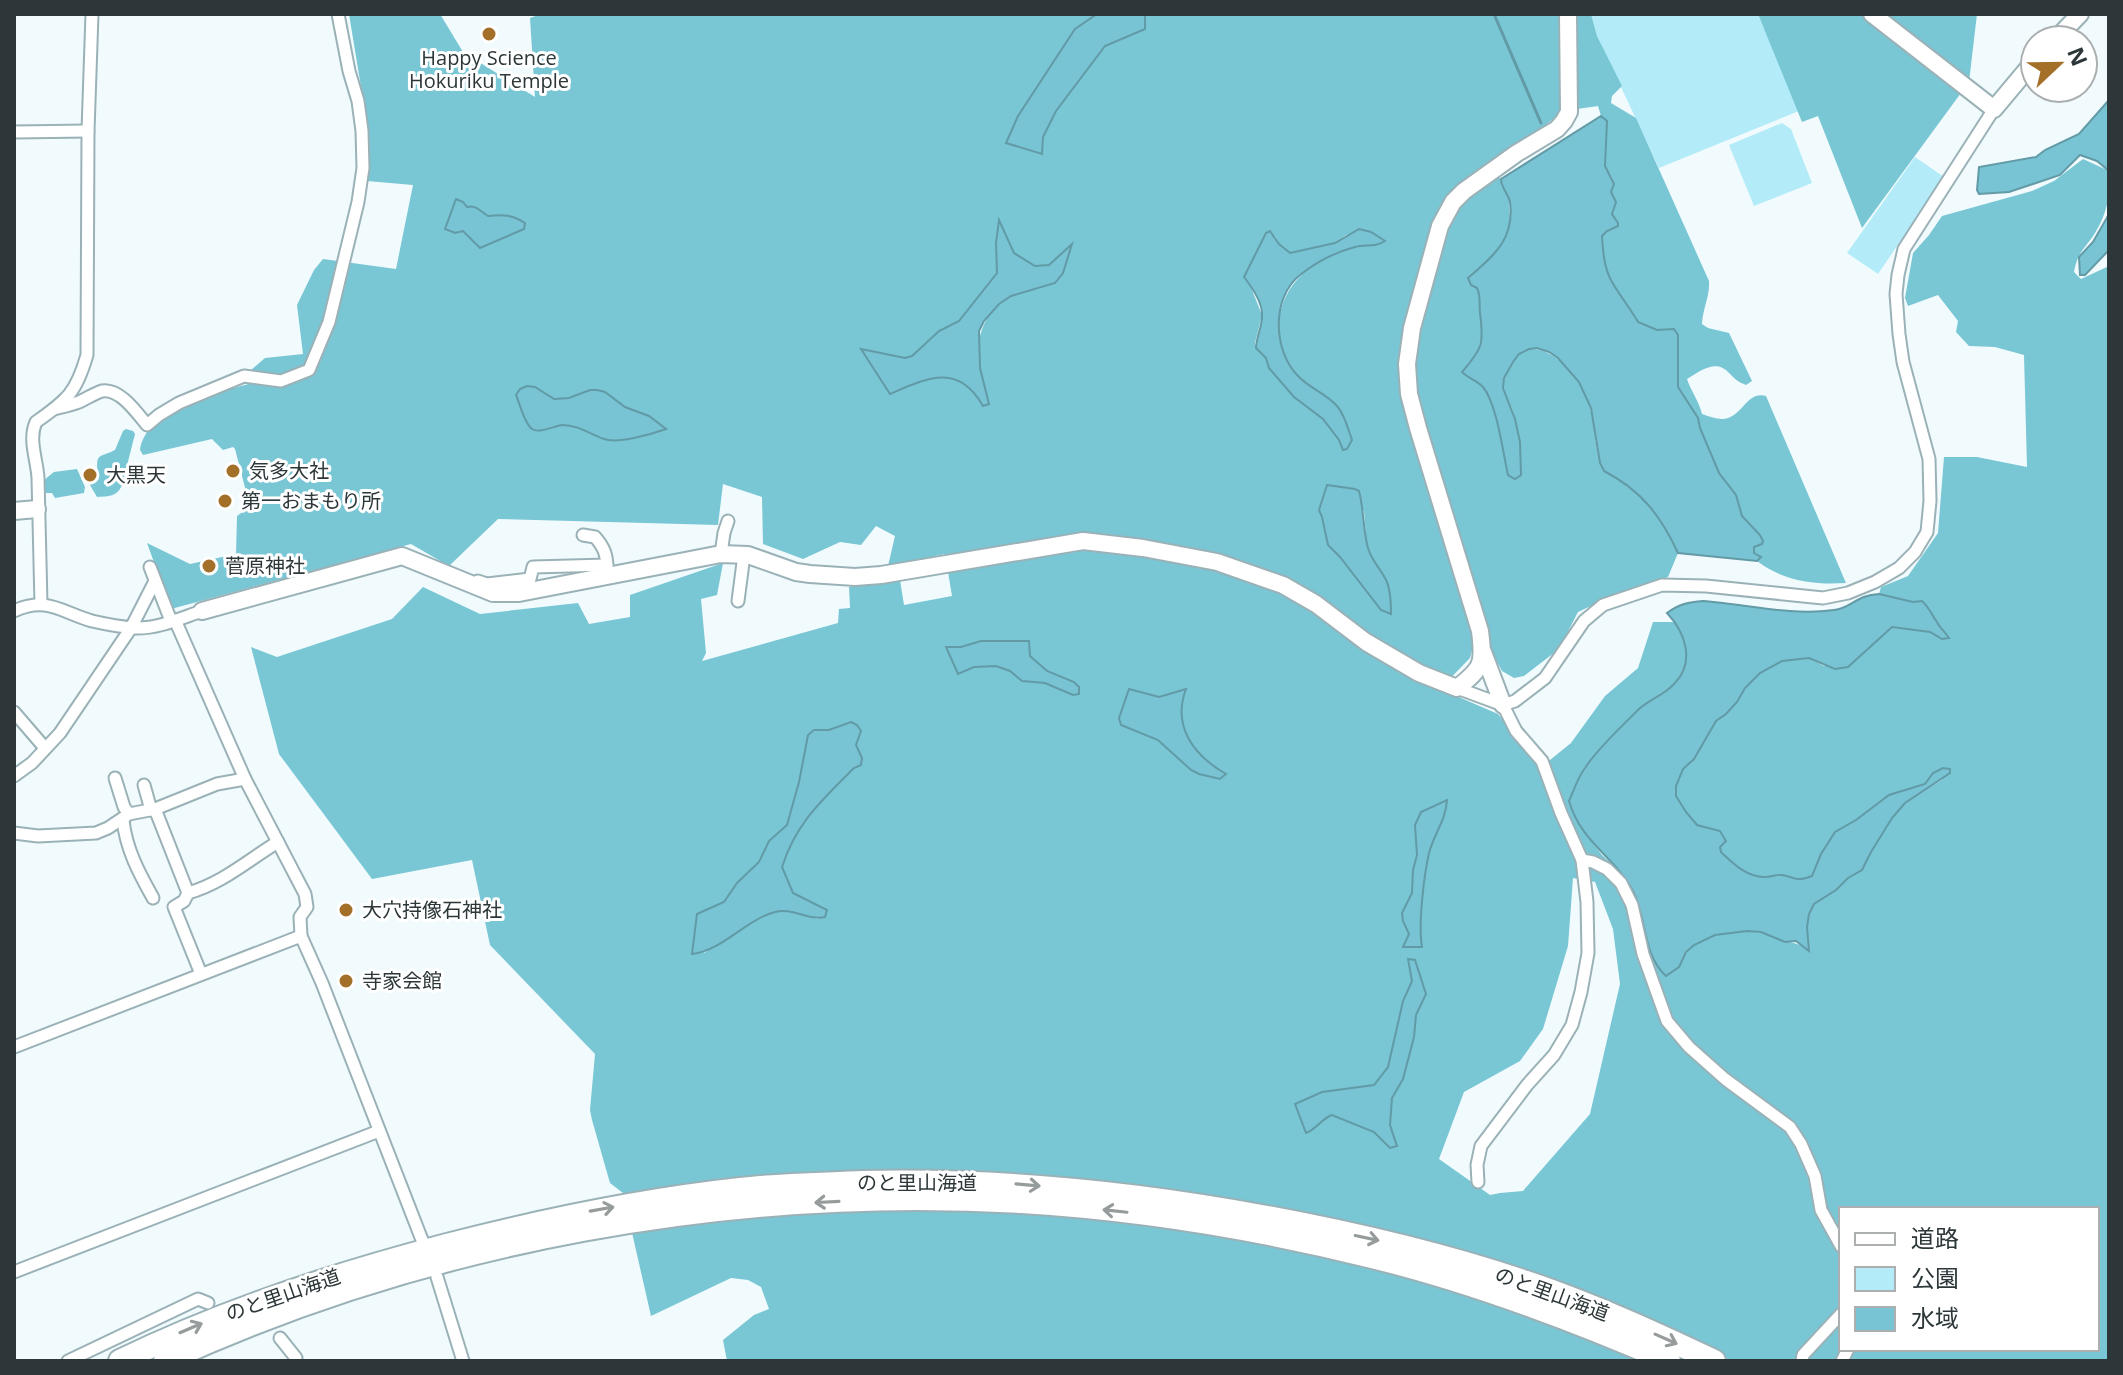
<svg xmlns="http://www.w3.org/2000/svg" width="2123" height="1375" font-family="'Open Sans','Noto Sans JP',sans-serif">
<style>
.green{fill:#b3ecf8}
.forest{fill:#79c6d5;fill-rule:evenodd}
.water{fill:#78c4d4;stroke:#629aa6;stroke-width:2}
.lines{fill:none;stroke-linecap:round;stroke-linejoin:round}
.stream{stroke:#629aa6;stroke-width:3}
.street-casing{stroke:#9ab2b7;stroke-width:15}
.secondary-casing{stroke:#9ab2b7;stroke-width:20}
.highway-casing{stroke:#9ab2b7;stroke-width:26}
.street{stroke:#fff;stroke-width:11}
.secondary{stroke:#fff;stroke-width:16}
.highway{stroke:#fff;stroke-width:22}
.oneway{stroke:#969b9c}
.poi-dot{fill:#a46f28;stroke:#fff;stroke-width:3}
.labels{text-anchor:middle;stroke-width:6;stroke-linejoin:round;paint-order:stroke}
.poi-label{font-size:20px;fill:#2d3739;stroke:#fff;text-anchor:start}
.street-label{font-size:20px;fill:#2d3739;stroke:#fff}
</style>
<rect width="100%" height="100%" fill="#f1fbfd"/>
<g class="green">
<path d="M1591 14H1758L1799 111 1659 168 1597 36Z"/>
<path d="M1782 123 1791 129 1812 183 1754 206 1729 145Z"/>
<path d="M1915 157 1944 177 1878 274 1847 253Z"/>
</g>
<g class="forest">
<path d="M349 14H440L463 52 535 97 530 18 541 14H1097L1075 29 1018 116 1006 143 1041 154 1043 137 1056 111 1105 46 1145 29V14H1591L1597 36 1622 86 1612 96 1611 103 1636 118 1709 281C1710 297 1703 307 1702 324L1708 328 1729 333 1752 381 1746 385C1738 382 1735 379 1729 373 1716 359 1702 370 1687 379 1691 391 1699 401 1702 414 1708 416 1716 419 1722 419 1742 419 1746 390 1766 396L1846 583C1814 585 1783 581 1757 561L1761 557 1754 553V547L1761 544 1741 516 1739 503 1719 473 1699 428 1698 418 1678 387 1677 368 1679 343 1674 329 1657 330 1638 322C1630 308 1619 296 1612 282 1604 268 1603 252 1602 236L1607 231 1618 226 1612 214 1616 202 1611 192 1613 180 1605 166 1607 121 1601 116 1598 106 1577 109 1561 113 1485 171 1501 179V185L1509 198 1510 221 1508 234 1501 247 1486 261 1477 288 1480 294V317L1483 330 1478 351 1463 373C1469 379 1477 380 1483 388 1497 404 1503 453 1508 475 1510 459 1516 436 1515 420 1514 406 1501 394 1504 379 1519 321 1570 359 1585 393 1596 418 1593 446 1603 471 1641 491 1661 516 1678 553L1668 577 1595 604 1578 612 1559 649 1524 676 1514 678 1502 671 1486 641 1475 639 1470 658 1440 689 1498 714 1535 759 1550 760 1571 743 1605 696 1638 668 1653 622H1675L1685 640 1687 653 1684 667 1676 683 1642 706 1584 768 1569 801 1585 833 1602 855 1621 873 1633 891 1641 911 1645 935 1679 967C1683 959 1686 951 1693 946 1708 934 1743 928 1761 933 1768 934 1774 938 1780 940 1793 944 1795 941 1809 950L1807 927 1809 914 1814 904 1836 890 1848 878 1862 870 1871 852 1892 818 1905 803 1943 779 1933 773 1925 784 1889 795 1856 820 1835 832 1821 854 1812 876 1797 881 1754 876 1742 871 1721 852 1720 831 1697 825 1686 812 1676 796V786L1683 769 1694 759 1716 721 1726 714 1737 702 1745 688 1760 673 1782 661 1809 658 1824 666 1857 660 1876 640 1892 627 1930 632 1942 639 1946 633C1936 623 1932 610 1922 601L1913 602 1879 594 1881 587 1908 576 1938 533 1944 457H1977L2027 467 2024 355 1995 347 1969 346 1956 332 1958 321 1938 295 1908 306 1905 298 1913 253 1929 235 1942 216 2032 191 2054 181 2083 159 2107 170C2112 193 2107 213 2095 233 2085 249 2078 251 2074 272L2081 279 2109 266V1361H727L723 1340 754 1315 769 1309 761 1287 748 1280 731 1278 651 1316 623 1193 610 1183 592 1120 590 1110 595 1054 490 945 472 860 372 879 279 754 251 647 277 657 392 619 423 587 480 614 578 603 589 624 630 617V595L723 563 717 595 701 599 706 653 702 661 838 623 839 609 850 608 849 587 900 580 904 605 952 596 945 554 888 566 895 536 876 526 861 545 840 542 803 559 763 544 762 497 723 484 718 525 498 519 449 566 411 544 171 609 147 543 190 564 236 554 237 516 248 508 249 503 235 449 233 447 223 450 212 439 143 455 140 450C146 408 221 391 257 382L244 376 265 358 303 354 297 305 314 270 323 259 396 269 413 185 367 181 363 99ZM1000 221 1014 253 1035 266 1049 265 1071 245 1055 283C1041 287 1025 290 1011 296 1003 300 997 306 992 312 969 339 981 373 989 404L983 406C958 362 927 378 890 394L862 350 905 358 912 356 939 331 959 321 997 273 996 243ZM1371 232 1384 241C1372 247 1366 244 1355 247 1316 257 1280 283 1279 325 1278 343 1285 364 1298 376 1309 388 1327 394 1337 406 1345 415 1348 428 1352 440L1343 450 1339 440 1323 419 1294 397 1270 368 1266 358 1256 348 1255 343 1262 315 1250 285 1275 236 1279 244 1289 253 1335 243 1346 235ZM1364 511 1367 547 1376 566 1387 582 1391 601 1381 610 1340 557 1328 545 1322 517ZM947 647 1030 656 1047 671 1074 682 1073 695 1044 683 1022 681 1010 671 996 666 974 667ZM1186 689C1183 697 1180 705 1180 714 1181 739 1205 762 1225 773L1199 774 1191 770 1158 740ZM850 722 861 731 856 745 862 758 861 765 854 768C822 800 796 823 782 867L793 893 827 910 818 919C806 916 792 910 781 910 759 911 722 941 704 953L697 914 724 902 737 883 759 862 769 841 787 825 814 730H829ZM1446 801C1447 820 1434 834 1429 853 1424 875 1418 925 1422 946H1403L1409 934 1402 913 1412 893 1413 870 1417 855 1415 825ZM1573 878 1595 882 1613 929 1620 984 1590 1114 1523 1191 1500 1193 1490 1195 1439 1159 1464 1092 1520 1061 1543 1029 1568 946ZM1841 1209H2097V1349H1841Z"/>
<path d="M1758 14H1977L1969 82 1862 228 1818 116 1802 122Z"/>
<path d="M126 429 133 431 135 434 122 485C117 497 109 496 97 497L90 485 98 474C95 452 100 458 115 450L123 431Z"/>
<path d="M77 469 85 487 84 493 55 498 52 493H45L44 480 54 472Z"/>
</g>
<g class="water">
<path d="M1097 14H1145V29L1105 46 1056 111 1043 137 1042 154 1006 143 1018 116 1075 29Z"/>
<path d="M2109 100V171L2097 161 2080 155 2060 175 2009 192 1979 194 1977 190 1979 167 2036 157 2045 150 2079 134Z"/>
<path d="M1601 116 1607 121 1605 166 1614 184 1611 192 1616 202 1612 214 1618 223V226L1607 231 1602 236C1603 252 1604 268 1612 282 1620 296 1630 308 1638 322L1657 330 1674 329 1678 335V387L1698 418 1700 428 1719 473 1736 495 1742 516 1760 535 1763 541 1762 544 1754 547V553L1761 557 1757 561 1678 553C1661 516 1641 490 1604 471L1600 463 1591 408 1579 382 1558 358 1549 352 1537 348 1529 349 1519 354 1513 362 1504 378 1503 388 1515 419 1520 442 1521 475 1515 479 1508 475C1503 453 1497 404 1483 387 1477 380 1469 379 1462 372 1483 348 1484 343 1480 313 1479 304 1481 296 1477 288L1471 285 1468 278C1493 256 1515 240 1510 202 1508 193 1501 188 1501 179Z"/>
<path d="M456 199 463 202 467 207C477 205 480 211 488 216 502 214 513 215 525 223L524 229 480 248 463 231 455 233 445 229Z"/>
<path d="M2109 214V250L2085 275H2080L2079 257 2093 242Z"/>
<path d="M999 220 1014 253 1035 266 1049 265 1072 244 1063 273 1055 283 1011 296 999 304 984 321 979 331 980 368 989 404 983 406C958 362 927 378 890 394L861 349 905 358 912 356 939 331 959 321 997 273 996 243Z"/>
<path d="M1359 229 1371 232 1385 241C1375 248 1366 244 1355 247 1336 252 1315 263 1300 275 1271 298 1273 351 1298 376 1309 388 1327 394 1337 406 1345 415 1348 429 1352 440L1347 449 1343 450 1339 440 1323 419 1294 397 1269 368 1266 358 1256 348C1256 337 1263 325 1262 314 1262 302 1251 286 1244 277L1266 233 1270 231 1279 244 1290 253 1335 243Z"/>
<path d="M527 386 535 387 554 399 569 398 590 390H597L605 392 625 407 649 416 666 429C652 434 618 444 604 439 590 434 578 425 562 425 554 426 539 434 532 429 524 423 520 404 516 395L520 389Z"/>
<path d="M1327 485 1355 489 1359 491C1364 510 1363 530 1368 548 1372 562 1382 570 1387 582 1391 592 1391 603 1391 614L1381 610 1340 557 1328 545 1322 517 1319 510Z"/>
<path d="M1879 594 1913 602 1922 601C1929 607 1931 614 1937 622 1940 628 1945 632 1949 638L1942 639 1930 632 1892 627 1848 667 1835 669 1809 658 1782 661 1760 673 1745 688 1737 702 1726 714 1716 721 1694 759 1683 769 1676 786V796L1686 812 1697 825 1720 831 1726 841 1720 847 1721 852C1733 863 1745 876 1763 877 1770 878 1775 874 1782 875 1797 878 1796 882 1812 876L1821 854 1835 832 1856 820 1889 795 1925 784 1933 773 1943 768 1950 769V773L1905 803 1892 818 1871 852 1862 870 1848 878 1836 890 1814 904 1809 914 1807 927 1809 951 1796 941 1785 942 1761 932 1747 931 1715 935 1694 945 1686 952 1679 967 1666 976C1642 954 1647 918 1633 891 1615 857 1581 843 1569 801 1574 790 1578 777 1585 768 1597 749 1623 725 1639 709 1650 699 1664 695 1674 684 1696 662 1685 632 1667 613 1679 604 1689 602 1703 601 1746 604 1790 616 1834 610 1852 608 1856 595 1879 594Z"/>
<path d="M981 641H1029L1030 656 1047 671 1074 682 1079 687V694L1073 695 1045 683 1022 681 1010 671 996 666 974 667 958 674 946 647H961Z"/>
<path d="M1129 689 1159 697 1186 689C1172 726 1193 755 1226 774L1220 779 1199 774 1191 770 1158 740 1121 725 1119 718Z"/>
<path d="M851 722 857 725 861 731 856 745 862 758 861 765 854 768C822 800 796 823 782 867L793 893 827 910 825 917C808 921 792 907 775 912 745 920 722 951 692 954L697 914 724 902 737 883 759 862 769 841 787 825 799 782 808 735 814 730H829Z"/>
<path d="M1447 800C1446 820 1434 834 1429 853 1424 875 1418 925 1422 947H1403L1409 934 1403 921 1402 913 1412 893 1413 870 1417 855 1415 825 1421 812Z"/>
<path d="M1408 959 1415 960 1426 994 1416 1015 1414 1037 1403 1079 1392 1098 1390 1125 1397 1146 1390 1148 1374 1132 1332 1115C1321 1119 1317 1129 1306 1133L1295 1104 1322 1092 1374 1085 1388 1067 1403 1001 1412 981Z"/>
</g>
<g class="lines">
<path class="stream" d="M1494 14 1541 123"/>
<g class="street-casing">
<g id="street">
<path d="M14 132 88 131"/>
<path d="M54 409C62 407 71 405 79 402 86 399 95 393 102 391 120 388 137 413 147 425L159 415 179 403 244 376 281 381 309 370 329 322 358 202 363 168 362 131 358 101 349 71 338 14"/>
<path d="M583 535 595 537C604 547 607 555 607 569"/>
<path d="M721 554 724 533 728 521"/>
<path d="M150 567 171 621"/>
<path d="M478 581 487 584 530 579 533 567 607 565"/>
<path d="M738 601 744 555"/>
<path d="M41 604C40 562 39 520 38 478 37 460 28 439 36 422 68 399 76 393 87 355L88 131 92 14"/>
<path d="M14 611C47 596 61 612 92 621 105 624 122 627 135 628 158 629 181 618 202 611"/>
<path d="M175 620 245 779 305 894 307 907 300 917 301 936 322 983 422 1240"/>
<path d="M1457 688 1503 705 1515 701 1545 678 1584 621 1603 605 1662 585 1706 586 1823 598 1848 593 1875 582 1899 568 1915 552 1927 532 1930 501 1929 459 1903 362 1899 334 1896 294 1898 275 1904 249 1994 109"/>
<path d="M14 712 45 748"/>
<path d="M14 776 32 763 60 733 131 628 155 581"/>
<path d="M115 778 124 807 129 814"/>
<path d="M144 785 151 810"/>
<path d="M155 809 188 893 184 901 174 907 201 974"/>
<path d="M123 820C126 849 139 873 153 898"/>
<path d="M14 833 38 836 96 833 108 828 129 814 155 809 217 784 245 779"/>
<path d="M1582 860 1593 862 1607 869 1621 883 1632 905 1643 954 1667 1021 1689 1047 1725 1079 1790 1127 1801 1144 1815 1176 1821 1210 1841 1246"/>
<path d="M188 893C223 883 248 860 278 842"/>
<path d="M14 1047 301 936"/>
<path d="M1478 1182 1477 1165 1481 1146 1527 1085 1554 1055 1572 1025 1581 992 1588 953 1587 902 1582 860 1561 813 1542 761 1516 731 1503 705"/>
<path d="M14 1272 379 1131"/>
<path d="M437 1277 463 1361"/>
<path d="M280 1338 296 1358 295 1361"/>
<path d="M68 1361 198 1299 208 1303"/>
<path d="M1802 1361 1803 1355 1841 1314"/>
<path d="M1842 1361 1848 1349"/>
</g>
</g>
<g class="secondary-casing">
<g id="secondary">
<path d="M1872 14 1994 109 2035 60"/>
<path d="M2055 40 2080 14"/>
<path d="M14 511 37 509"/>
<path d="M202 611 402 556 493 593H519L721 554 748 555 796 572 810 574 855 577 881 575 1083 541 1143 548 1217 562 1283 585 1316 604 1366 642 1419 673 1457 688C1483 668 1484 663 1480 631L1418 428 1409 394 1407 364 1412 328 1440 226 1453 202 1464 191 1517 153 1557 129 1564 121 1569 112 1568 14"/>
<path d="M1483 652 1503 705"/>
</g>
</g>
<g class="highway-casing">
<g id="highway">
<path d="M120 1361C225 1310 335 1274 447 1245 544 1220 640 1200 740 1189 780 1184 822 1184 864 1182 999 1179 1133 1192 1267 1217 1364 1235 1461 1258 1555 1292 1609 1312 1662 1336 1714 1361"/>
<path d="M165 1361C429 1240 732 1185 1022 1202 1138 1209 1255 1228 1368 1256 1472 1281 1572 1319 1669 1361"/>
</g>
</g>
<use href="#street" class="street"/>
<use href="#secondary" class="secondary"/>
<use href="#highway" class="highway"/>
</g>
<defs><path id="oneway-shaft" d="M-6 0H5M1.5-3L5.5 0L1.5 3" fill="none" stroke-width="1.6" stroke-linecap="round" stroke-linejoin="round" transform="scale(2)"/></defs>
<g class="oneway">
<use href="#oneway-shaft" transform="translate(1028 1185) rotate(5)"/>
<use href="#oneway-shaft" transform="translate(827 1202) rotate(177)"/>
<use href="#oneway-shaft" transform="translate(602 1209) rotate(-10)"/>
<use href="#oneway-shaft" transform="translate(1115 1211) rotate(-174)"/>
<use href="#oneway-shaft" transform="translate(1367 1238) rotate(12)"/>
<use href="#oneway-shaft" transform="translate(191 1328) rotate(-23)"/>
<use href="#oneway-shaft" transform="translate(1666 1339) rotate(24)"/>
</g>
<g class="poi-dot">
<circle cx="489" cy="34" r="8"/>
<circle cx="233" cy="471" r="8"/>
<circle cx="90" cy="475" r="8"/>
<circle cx="225" cy="501" r="8"/>
<circle cx="209" cy="566" r="8"/>
<circle cx="346" cy="910" r="8"/>
<circle cx="346" cy="981" r="8"/>
</g>
<g class="labels">
<g class="poi-label">
<text x="489" y="65" text-anchor="middle">Happy Science<tspan x="489" dy="23">Hokuriku Temple</tspan></text>
<text x="249" y="478">気多大社</text>
<text x="106" y="482">大黒天</text>
<text x="241" y="508">第一おまもり所</text>
<text x="225" y="573">菅原神社</text>
<text x="362" y="917">大穴持像石神社</text>
<text x="362" y="988">寺家会館</text>
</g>
<g class="street-label">
<text x="917" y="1190">のと里山海道</text>
<text transform="translate(1552 1294) rotate(20)" y="7">のと里山海道</text>
<text transform="translate(283 1295) rotate(-19)" y="7">のと里山海道</text>
</g>
</g>
<rect width="2123" height="1375" fill="none" stroke="#2d3739" stroke-width="32"/>
<rect x="1839" y="1207" width="260" height="144" fill="#ffffff" stroke="#abafb0" stroke-width="2"/>
<rect x="1855" y="1233" width="40" height="12" fill="#ffffff" stroke="#abafb0" stroke-width="2"/>
<text x="1911" y="1247" font-size="24" fill="#2d3739">道路</text>
<rect x="1855" y="1267" width="40" height="24" fill="#b3ecf8" stroke="#abafb0" stroke-width="2"/>
<text x="1911" y="1287" font-size="24" fill="#2d3739">公園</text>
<rect x="1855" y="1307" width="40" height="24" fill="#78c4d4" stroke="#abafb0" stroke-width="2"/>
<text x="1911" y="1327" font-size="24" fill="#2d3739">水域</text>
<g transform="translate(2059 64) rotate(68)"><circle r="38" fill="#ffffff" stroke="#abafb0" stroke-width="2"/>
<path d="M0-6L14 30L0 20L-14 30Z" fill="#a46f28"/>
<text y="-12" font-size="22" font-weight="bold" text-anchor="middle" fill="#2d3739">N</text>
</g>
</svg>
